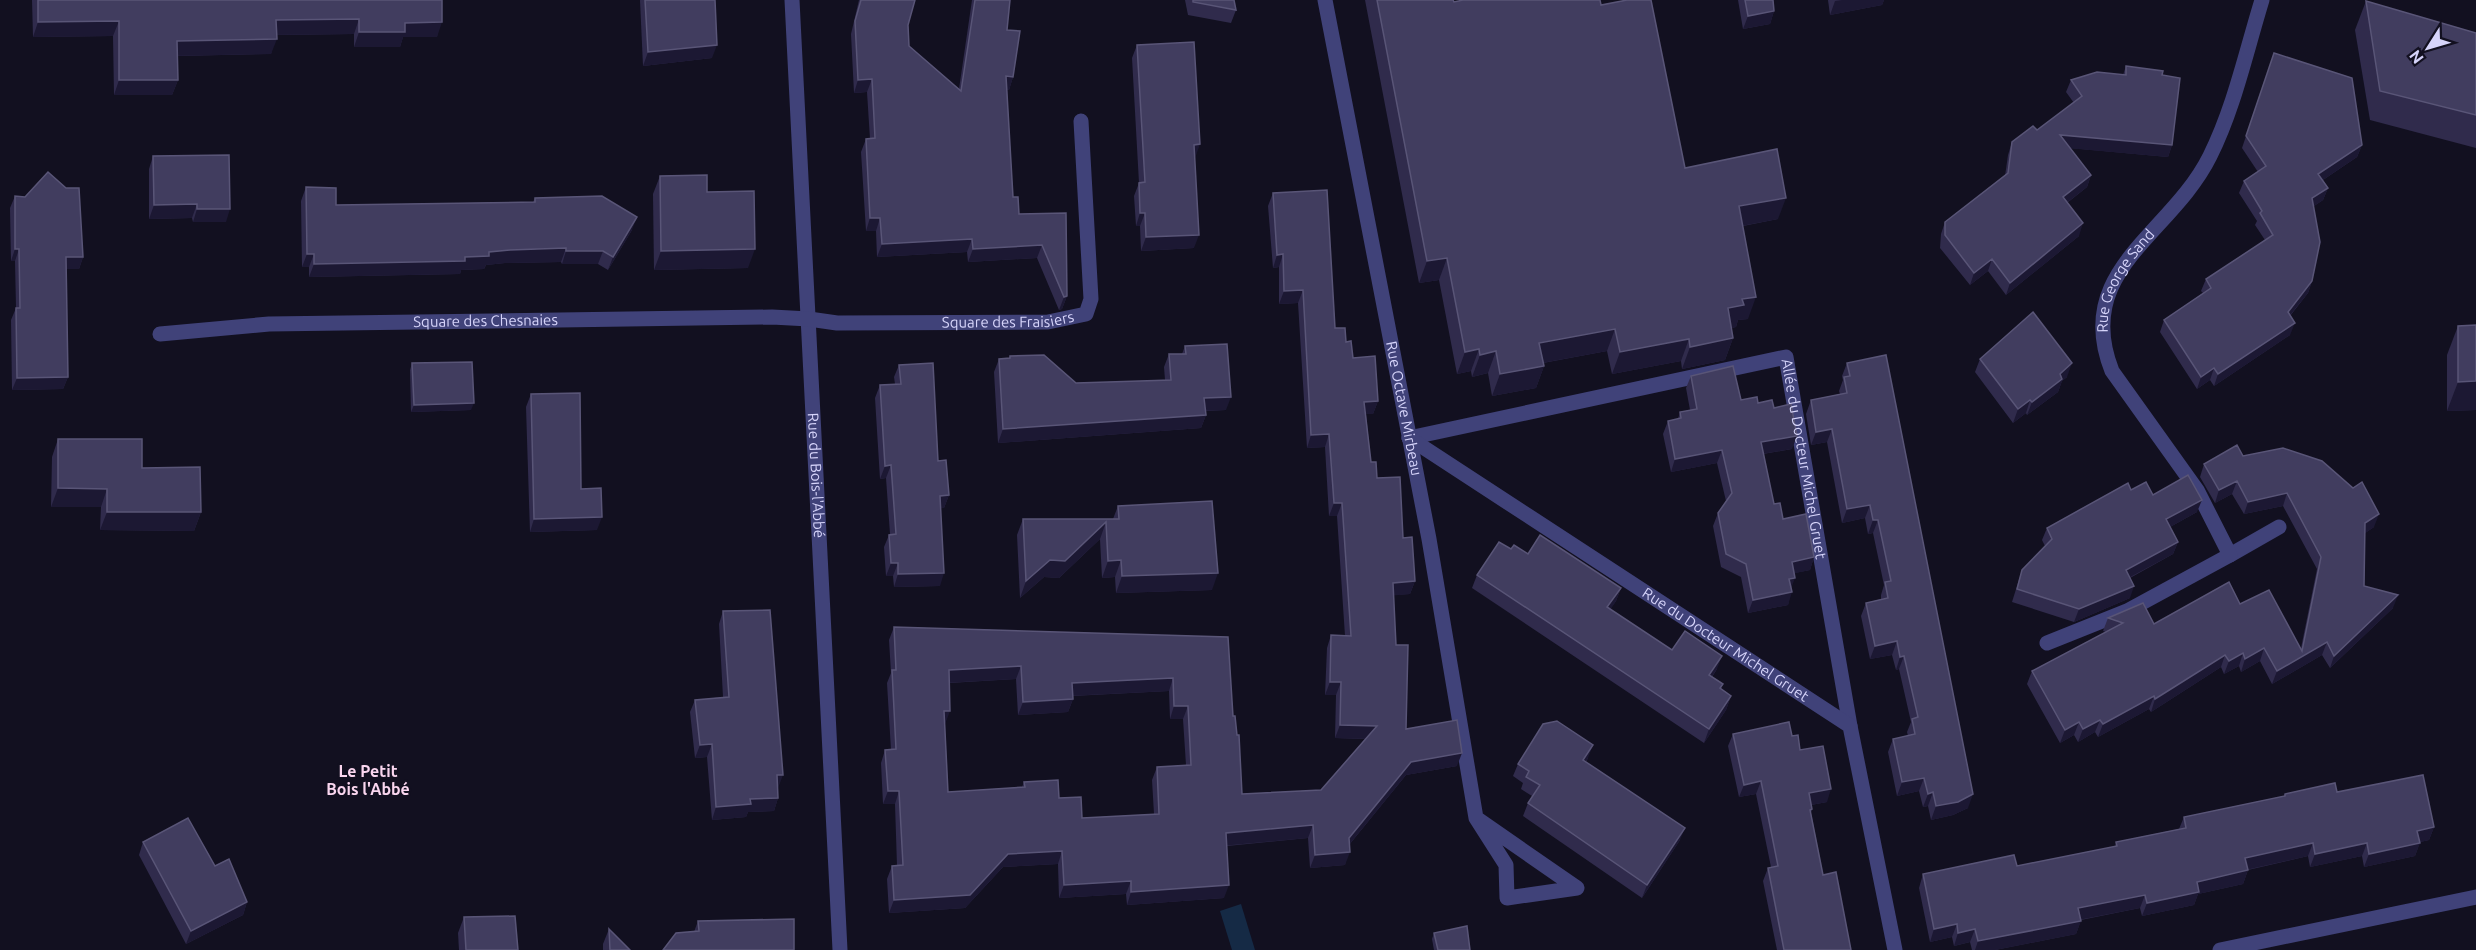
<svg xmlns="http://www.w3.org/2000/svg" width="2476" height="950" font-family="Ubuntu,sans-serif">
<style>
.water{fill:#152a45}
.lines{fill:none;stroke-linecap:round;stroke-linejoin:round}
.street{stroke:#404279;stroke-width:15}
.wall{fill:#302b4c;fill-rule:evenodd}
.shaded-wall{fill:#1c1833}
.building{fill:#413d5f;stroke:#595577;stroke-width:1.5;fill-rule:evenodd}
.labels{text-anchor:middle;stroke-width:4.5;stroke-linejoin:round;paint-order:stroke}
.street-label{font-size:15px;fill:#d6d4fa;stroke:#121020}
.neighbourhood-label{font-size:16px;font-weight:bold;fill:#fad6ef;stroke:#121020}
</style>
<rect width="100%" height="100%" fill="#121020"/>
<path class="water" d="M1241 904 1255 950H1232L1220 911Z"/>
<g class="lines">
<g class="street">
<path id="s1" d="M792 0 840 950"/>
<path id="s2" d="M1325 0 1429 539 1476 818 1506 865 1507 898 1577 888 1476 818"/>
<path id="s3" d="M160 334 269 324 772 317 809 319 837 323 1048 322 1086 314 1091 299 1081 121"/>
<path id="s4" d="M1409 438 1786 357 1850 726"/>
<path id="s5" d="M1409 438 1850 726 1895 950"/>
<path d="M2230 555 2279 527"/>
<path id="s6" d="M2047 643 2127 611 2230 555 2197 490 2112 371C2072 270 2171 235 2210 156 2234 108 2246 52 2262 0"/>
<path d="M2220 950 2476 897"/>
</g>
</g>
<g class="wall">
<path d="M32 0H442L437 37H403L400 47H354V34L276 35 271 54 177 56 178 80 172 95H114L113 36 33 37Z"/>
<path d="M640 0H715L712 58 643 66Z"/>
<path d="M859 0H915L908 25 909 46 959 89 972 0H1010L1007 30 1013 77 1009 90H1007L1013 197 1019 214 1066 213 1067 296 1062 309 1059 310 1037 258 968 262 967 252 877 257 876 231H866L861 152 866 139H870L867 92 854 93 851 34Z"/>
<path d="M1185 0H1234L1236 10 1231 23 1188 15Z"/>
<path d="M1365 0H1453L1454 2 1601 5 1685 168 1778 219 1743 226 1748 319 1738 320 1736 327 1731 328 1733 338 1725 360 1682 369 1681 361 1612 374 1607 351 1543 363 1544 366 1536 388 1492 396 1488 373 1472 377 1471 371 1457 374 1439 280 1419 283Z"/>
<path d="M1738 0H1773L1774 11 1770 24 1743 29Z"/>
<path d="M1828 0H1884L1882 5 1830 15Z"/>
<path d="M2366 1 2476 33V148L2370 120 2355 30Z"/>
<path d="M1137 45 1195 157 1194 248 1141 251 1140 226H1136L1134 196 1139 183 1132 58Z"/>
<path d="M2274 53 2362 145 2357 157 2323 180 2328 188 2323 200 2314 206 2312 281 2308 293 2290 316V335L2214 386 2210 380 2197 389 2160 332 2164 320 2203 293 2201 291 2206 279 2265 240 2255 225 2257 221 2239 193 2244 181 2258 172 2242 148Z"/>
<path d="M2126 66 2162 75 2172 145 2168 157 2070 148 2091 175 2087 187 2067 203 2079 236 2006 295 1988 271 1970 285 1940 248 1941 234 1945 222 2005 176 2008 155 2012 142 2037 130 2074 103 2066 92 2071 80 2123 75Z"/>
<path d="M153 156 226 222H193L192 218 149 219V169Z"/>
<path d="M660 176 707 192 748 268 654 270 653 194Z"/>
<path d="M306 187 336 205 533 202 535 198 632 230 608 270 598 264H562L561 262 505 263 486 265 484 269 461 270 460 274 309 277V267H302L301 201Z"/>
<path d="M1273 193 1335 328 1346 342 1353 358 1378 401 1373 414H1366L1371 462 1403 538 1415 581 1410 594 1393 595 1396 645 1406 729 1457 766 1406 775 1349 845 1345 865 1310 868 1308 838 1227 846 1224 898 1127 905 1126 894 1059 898 1058 864 1003 867 965 908 889 913 887 879 892 866H897L895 804H883L881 763 885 750H891L887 683 891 673 889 640 894 627 1228 637 1233 716 1237 735 1242 794 1321 790 1365 739 1335 738 1336 695H1325L1327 648 1331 635 1345 636 1337 516H1329L1325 447 1307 448 1298 303 1279 304V267L1273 268 1268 206ZM1016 679 1018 715 1068 712 1073 699 1072 696 1169 691 1170 719H1183L1186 765 1157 767 1152 780 1154 814 1082 818 1059 798 1024 782 1022 787 948 792 945 724 949 683Z"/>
<path d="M15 196 83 257 79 269H66L68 377 63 389 12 390 11 320 16 308 15 261H11L10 208Z"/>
<path d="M2476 325V410L2447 411V355L2458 326Z"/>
<path d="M1185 346 1226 410 1206 411V415L1201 428 998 443 994 372 999 359 1009 358 1010 356 1076 383 1165 380 1164 367 1169 354H1182Z"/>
<path d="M1980 359 2067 377 2062 381 2058 392 2027 415 2026 413 2013 423 1975 372Z"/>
<path d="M412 363 471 410 411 412 410 370Z"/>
<path d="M1847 363 1968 808 1953 815 1931 820 1928 806 1923 807 1919 791 1897 796 1888 752 1893 739 1908 736 1907 732 1911 722 1899 669 1896 670 1892 655 1870 659 1861 616 1866 603 1881 599V595L1884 585 1873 533 1868 534 1865 518 1842 523 1827 442 1811 445 1806 414 1811 400 1840 394 1839 391 1843 380 1842 376Z"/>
<path d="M899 365 938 461 949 495 944 508H940V586L894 587 893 576H886L884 547 889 535 890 534 886 478 880 479 875 398 880 385 895 384 894 377Z"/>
<path d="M1691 376 1741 400 1758 403 1774 408 1792 449 1763 454 1774 504 1783 519 1814 557 1810 570 1794 573 1788 605 1748 613 1741 577 1721 567 1713 526 1718 513 1726 501 1717 463 1671 472 1663 434 1668 421 1678 419 1680 412 1690 410 1686 388Z"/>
<path d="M531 394 581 489 597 530 530 532 526 407Z"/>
<path d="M58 439 142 468 201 512 194 531 100 530 101 507H51L52 457Z"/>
<path d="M2243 456 2374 527 2365 533 2364 586 2393 608 2330 668 2322 655 2272 684 2260 661 2241 672 2239 666 2224 674 2221 667 2151 712 2149 709 2098 737 2095 732 2078 742 2074 735 2060 743 2027 684 2032 671 2106 632 2103 631 2108 618 2154 624 2240 604 2301 648 2317 569 2283 506 2244 514 2232 494 2215 503 2200 477 2204 464Z"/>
<path d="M2153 495 2197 512 2170 527 2178 542 2173 554 2130 578V598L2074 622 2012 602 2022 570 2045 546 2042 540 2047 528Z"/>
<path d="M1118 506 1212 590 1116 593 1115 577 1102 578 1100 539 1059 578 1044 577 1020 598 1017 535 1023 519H1113Z"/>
<path d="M1511 549 1528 554 1621 588 1616 601 1610 609 1672 650 1717 669 1712 677 1723 684 1721 689 1731 696 1726 710 1704 743 1472 588 1477 575Z"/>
<path d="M723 611 778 788V798L774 811 748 812 746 817 712 820 707 757 695 758 690 712 695 700 723 697 719 624Z"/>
<path d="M1733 734 1792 736 1800 750 1827 802 1811 805 1812 809 1811 813 1823 875 1851 950H1777L1763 881 1768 868 1771 867 1756 794 1739 797 1728 746Z"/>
<path d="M1588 758 1586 762 1680 840 1642 898 1523 816 1528 803 1532 796 1521 789 1523 783 1513 776 1518 764Z"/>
<path d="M2337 792 2434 827 2429 840 2420 842 2415 856 2364 867 2362 856 2310 867 2308 856 2248 870 2243 884 2198 894 2194 905 2142 916 2140 908 2081 920 2076 934 1995 950H1972L1970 942 1954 946 1952 937 1930 942 1919 888 1923 874 2017 866 2115 847 2116 842 2179 829 2184 817 2284 796 2285 794Z"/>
<path d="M143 842 215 866 247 902 243 915 186 944 139 855Z"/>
<path d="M464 917 518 950H459L458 933Z"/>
<path d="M698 921 794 950 694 932Z"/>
<path d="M609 929 630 950H603V944Z"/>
<path d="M1434 933 1470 950H1434L1432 939Z"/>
</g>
<g class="shaded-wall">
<path d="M1842 0H1884L1882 5 1830 15 1835 1Z"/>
<path d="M1774 11 1770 24 1743 29 1748 16Z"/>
<path d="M359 19 354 34 270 35 276 20Z"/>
<path d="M119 21 113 36 33 37 38 22Z"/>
<path d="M442 22 437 37H403L400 47H354L359 32 405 23Z"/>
<path d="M277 39 271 54 171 56 177 41Z"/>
<path d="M717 45 712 58 643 66 648 52Z"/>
<path d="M1006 76 1013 77 1009 90 1002 89Z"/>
<path d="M872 79 867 92 854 93 858 80Z"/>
<path d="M119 80H178L172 95H114Z"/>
<path d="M2060 135 2172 145 2168 157 2056 147Z"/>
<path d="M1200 144 1195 158 1194 145Z"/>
<path d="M2362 145 2357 157 2314 186 2318 174Z"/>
<path d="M2091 175 2087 187 2059 209 2063 197Z"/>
<path d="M2328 188 2323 200 2308 210 2312 198Z"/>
<path d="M1786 198 1778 219 1731 228 1739 206Z"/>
<path d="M197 204 192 218 149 219 154 205Z"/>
<path d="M197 209H230L226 222H193Z"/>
<path d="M1140 213H1145L1140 226H1136Z"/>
<path d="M637 217 632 230 608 270 613 257Z"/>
<path d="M870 218H880L876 231H866Z"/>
<path d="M2083 223 2079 236 2006 295 2010 283Z"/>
<path d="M1199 235 1194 248 1141 251 1146 237Z"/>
<path d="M972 239 967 252 877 257 882 244Z"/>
<path d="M1042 245 1037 258 968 262 973 249Z"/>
<path d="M566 248 561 262 505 263 486 265 484 269 461 270 460 274 309 277 314 264 465 257 489 252 510 250Z"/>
<path d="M15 249H19L15 261H11Z"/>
<path d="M755 249 748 268 654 270 661 251Z"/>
<path d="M566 251H603L598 264H562Z"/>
<path d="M307 254H314L309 267H302Z"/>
<path d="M1283 254 1279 267 1273 268 1277 255Z"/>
<path d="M66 257H83L79 269H62Z"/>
<path d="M1447 258 1439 280 1419 283 1427 261Z"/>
<path d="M1992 259 1988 271 1970 285 1974 273Z"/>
<path d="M2312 281 2308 293 2283 324 2288 312Z"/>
<path d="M1303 290 1298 303 1279 304 1284 291Z"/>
<path d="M1067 296 1062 309 1059 310 1064 297Z"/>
<path d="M1756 297 1748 319 1738 320 1736 327 1720 330 1728 308 1742 299Z"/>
<path d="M2295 323 2290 335 2214 386 2218 374Z"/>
<path d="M1615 329 1607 351 1531 365 1539 343Z"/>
<path d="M1733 338 1725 360 1682 369 1690 347Z"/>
<path d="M1689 339 1681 361 1612 374 1620 352Z"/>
<path d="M1479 349 1471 371 1457 374 1465 352Z"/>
<path d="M1496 351 1488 373 1472 377 1480 355Z"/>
<path d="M2072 363 2067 377 2062 381 2058 392 2027 415 2032 402Z"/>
<path d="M1544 366 1536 388 1492 396 1500 374Z"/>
<path d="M2214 368 2210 380 2197 389 2201 377Z"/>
<path d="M68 377 63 389 12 390 17 378Z"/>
<path d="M2476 381V410L2447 411 2458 382Z"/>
<path d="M1231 397 1226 410 1199 411 1204 398Z"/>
<path d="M2030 400 2026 413 2013 423 2018 409Z"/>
<path d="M1378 401 1373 414H1360L1364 402Z"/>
<path d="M474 403 471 410 411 412 414 405Z"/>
<path d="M1206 415 1201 428 998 443 1003 429Z"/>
<path d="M1832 429 1827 442 1811 445 1816 432Z"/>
<path d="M1329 434 1325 447 1307 448 1311 435Z"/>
<path d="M1797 436 1792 449 1756 455 1761 442Z"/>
<path d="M1722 450 1717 463 1671 472 1675 459Z"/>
<path d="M891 465 886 478 880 479 885 466Z"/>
<path d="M2237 481 2232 494 2215 503 2219 490Z"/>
<path d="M58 488 107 489 101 507H51Z"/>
<path d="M2287 493 2283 506 2244 514 2248 502Z"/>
<path d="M949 495 944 508 935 509 940 496Z"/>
<path d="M2202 500 2197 512 2161 532 2166 519Z"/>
<path d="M1334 503H1342L1337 516H1329Z"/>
<path d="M1870 505 1865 518 1842 523 1847 509Z"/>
<path d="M107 512H201L194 531 100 530Z"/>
<path d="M2379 514 2374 527 2361 536 2365 523Z"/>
<path d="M602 517 597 530 530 532 534 519Z"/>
<path d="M1873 520H1878L1873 533 1868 534Z"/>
<path d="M1106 522 1100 539 1059 578 1044 577 1020 598 1026 581 1050 560Z"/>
<path d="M2178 542 2173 554 2121 582 2126 570Z"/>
<path d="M1814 557 1810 570 1787 575 1792 562Z"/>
<path d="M1121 560 1115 577 1102 578 1108 561Z"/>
<path d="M891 563H898L893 576H886Z"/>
<path d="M944 573 940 586 894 587 898 574Z"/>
<path d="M1218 573 1212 590 1116 593 1122 576Z"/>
<path d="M1795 578 1790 591 1789 579Z"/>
<path d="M1415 581 1410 594 1388 596 1393 583Z"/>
<path d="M2134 586 2130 598 2074 622 2079 609Z"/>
<path d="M1621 588 1616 601 1603 621 1607 607Z"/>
<path d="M1792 592 1788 605 1748 613 1753 600Z"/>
<path d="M2398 595 2393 608 2330 668 2334 656Z"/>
<path d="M1897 641 1892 655 1870 659 1875 646Z"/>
<path d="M2327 642 2322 655 2272 684 2277 671Z"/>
<path d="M2264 648 2260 661 2241 672 2245 659Z"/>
<path d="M2243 653 2239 666 2224 674 2229 661Z"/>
<path d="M2225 655 2221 667 2151 712 2155 699Z"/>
<path d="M1722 656 1717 669 1704 688 1709 675Z"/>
<path d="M1904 656 1899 669 1896 670 1900 657Z"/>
<path d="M1021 666 1016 679 944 683 949 670Z"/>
<path d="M1173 678 1169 691 1067 696 1072 683Z"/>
<path d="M1330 682H1341L1336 695H1325Z"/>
<path d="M1731 696 1726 710 1704 743 1709 729Z"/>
<path d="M2154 696 2149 709 2098 737 2103 724Z"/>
<path d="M1073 699 1068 712 1018 715 1023 702Z"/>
<path d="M1174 706H1188L1183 719H1170Z"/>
<path d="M944 711H950L945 724H939Z"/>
<path d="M2100 720 2095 732 2078 742 2083 729Z"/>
<path d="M2079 722 2074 735 2060 743 2065 730Z"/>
<path d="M1340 725 1377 726 1372 739 1335 738Z"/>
<path d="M712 744 707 757 695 758 700 745Z"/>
<path d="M1593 745 1588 758 1579 773 1583 760Z"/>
<path d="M1462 753 1457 766 1406 775 1344 851 1349 838 1411 762Z"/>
<path d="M777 775H783L778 788H772Z"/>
<path d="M1924 778 1919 791 1897 796 1902 782Z"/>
<path d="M1761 781 1756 794 1739 797 1744 785Z"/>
<path d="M1831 789 1827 802 1805 806 1809 793Z"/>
<path d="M888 791H899L895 804H883Z"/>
<path d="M1933 792 1928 806 1923 807 1928 794Z"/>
<path d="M1973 794 1968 808 1953 815 1931 820 1936 806Z"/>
<path d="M778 798 774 811 748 812 746 817 712 820 716 807 750 799Z"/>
<path d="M1313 825 1308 838 1221 846 1226 833Z"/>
<path d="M2434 827 2429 840 2412 844 2417 831Z"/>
<path d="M1685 828 1680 840 1642 898 1647 885Z"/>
<path d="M2313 843 2308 856 2241 871 2245 858Z"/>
<path d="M2367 843 2362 856 2310 867 2315 854Z"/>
<path d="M2420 843 2415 856 2364 867 2369 854Z"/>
<path d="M1062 851 1058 864 1003 867 965 908 889 913 894 900 1008 854Z"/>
<path d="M1350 852 1345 865 1310 868 1315 855Z"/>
<path d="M2248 870 2243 884 2198 894 2194 905 2142 916 2147 903 2197 882Z"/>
<path d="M1131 881 1126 894 1059 898 1064 885Z"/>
<path d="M1229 885 1224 898 1127 905 1131 892Z"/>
<path d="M2145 895 2140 908 2073 921 2078 908Z"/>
<path d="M247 902 243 915 186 944 191 931Z"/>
<path d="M2081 921 2076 934 1995 950H1975L1978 941Z"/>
<path d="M1957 924 1952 937 1930 942 1934 929Z"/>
<path d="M1975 929 1970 942 1954 946 1958 933Z"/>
</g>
<g class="building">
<path d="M38 0H442V22L405 23V32H359V19L276 20 277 39 177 41 178 80H119V21L38 22Z"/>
<path d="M645 0H715L717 45 648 52Z"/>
<path d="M861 0H915L908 25 909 46 961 91 975 0H1010L1007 30 1020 31 1013 77 1006 76 1013 197H1018L1019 214 1066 213 1067 296 1064 297 1042 245 973 249 972 239 882 244 880 218H870L866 139 875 138 872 79 858 80 855 21Z"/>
<path d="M1193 0H1234L1236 10 1193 2Z"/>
<path d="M1377 0H1453L1454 2 1463 0H1600L1601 5 1627 0H1651L1685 168 1777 149 1786 198 1739 206 1756 297 1742 299 1744 305 1728 308 1733 338 1690 347 1689 339 1620 352 1615 329 1539 343 1544 366 1500 374 1496 351 1480 355 1479 349 1465 352 1447 258 1427 261Z"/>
<path d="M1745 0H1773L1774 11 1748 16Z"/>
<path d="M2366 1 2476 33V115L2380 91Z"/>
<path d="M1194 42 1200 144 1194 145 1199 235 1146 237 1145 213H1140L1139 183 1145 182 1137 45Z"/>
<path d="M2274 53 2352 78 2362 145 2318 174 2328 188 2312 198 2320 242 2312 281 2288 312 2295 323 2218 374 2214 368 2201 377 2164 320 2211 288 2206 279 2273 235 2260 213 2262 211 2244 181 2266 166 2246 136Z"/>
<path d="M2126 66 2163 71 2162 75 2180 78 2172 145 2060 135 2091 175 2063 197 2083 223 2010 283 1992 259 1974 273 1945 235V222L2008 173 2012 142 2033 126 2037 130 2082 96 2071 80 2097 72 2126 75Z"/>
<path d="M229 155 230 209H197V204L154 205 153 156Z"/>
<path d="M48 172 66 188H79L83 257H66L68 377 17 378 16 308H20L19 249H15V196L25 197Z"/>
<path d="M707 175V192L754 191 755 249 661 251 660 176Z"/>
<path d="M306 187 336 188V205L535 202V198L602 196 637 217 613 257 603 251H566V248L510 250 489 252V256L465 257V261L314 264V254H307Z"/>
<path d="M1327 190 1335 328H1345L1346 342 1351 341 1353 358 1375 356 1378 401 1364 402 1371 462H1376L1377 478 1400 477 1403 538 1412 537 1415 581 1393 583 1396 645H1408L1406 729 1457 720 1462 753 1411 762 1349 838 1350 852 1315 855 1313 825 1226 833 1229 885 1131 892V881L1064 885 1062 851 1008 854 970 895 894 900 892 866 903 865 899 791H888L885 750 896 749 892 670H896L894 627 1228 637 1233 716H1235L1237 735H1239L1242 794 1321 790 1377 726 1340 725 1341 682H1330L1331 635 1351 636 1342 503H1334L1329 434 1311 435 1303 290 1284 291 1283 254 1277 255 1273 193ZM1021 666 1023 702 1073 699 1072 683 1173 678 1174 706H1188L1191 765 1157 767 1159 814 1082 818 1081 797 1059 798 1058 780 1024 782 1025 787 948 792 944 711H950L949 670Z"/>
<path d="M2033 312 2072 363 2060 374 2062 379 2032 402 2030 400 2018 409 1980 359Z"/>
<path d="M2476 325V381L2458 382V326Z"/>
<path d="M1227 344 1231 397 1204 398 1206 415 1003 429 999 359 1010 358V356L1044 355 1076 383 1171 380 1169 354H1186L1185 346Z"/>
<path d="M1886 355 1973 794 1958 802 1936 806 1933 792 1928 794 1924 778 1902 782 1893 739 1915 734 1912 719 1918 717 1904 656 1900 657 1897 641 1875 646 1866 603 1888 598 1885 582 1891 581 1878 520H1873L1870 505 1847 509 1832 429 1816 432 1811 400 1847 393 1844 377 1850 376 1847 363Z"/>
<path d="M472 362 474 403 414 405 412 363Z"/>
<path d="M933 363 938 461 946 460 949 495 940 496 944 573 898 574V563H891L889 535 896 534 891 465 885 466 880 385 901 384 899 365Z"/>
<path d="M1733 366 1741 400 1757 397 1758 403 1772 400 1774 408 1791 404 1797 436 1761 442 1774 504 1780 503 1783 519 1806 514 1814 557 1792 562 1795 578 1789 579 1792 592 1753 600 1746 564 1726 554 1718 513 1732 493 1722 450 1675 459 1668 421 1681 418 1680 412 1697 409 1691 376Z"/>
<path d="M580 393 581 489 601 488 602 517 534 519 531 394Z"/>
<path d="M58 439H142V468L200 467 201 512H107V489L58 488Z"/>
<path d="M2237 445 2243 456 2283 448 2322 461 2353 488 2362 482 2379 514 2365 523 2364 586 2398 595 2334 656 2327 642 2277 671 2264 648 2245 659 2243 653 2229 661 2225 655 2155 699 2154 696 2103 724 2100 720 2083 729 2079 722 2065 730 2032 671 2123 623 2108 618 2143 603 2154 624 2229 582 2240 604 2269 590 2302 651 2321 557 2287 493 2248 502 2237 481 2219 490 2204 464Z"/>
<path d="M2188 475 2202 500 2166 519 2178 542 2126 570 2134 586 2079 609 2017 589 2022 570 2052 539 2047 528 2128 483 2131 490 2146 482 2153 495Z"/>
<path d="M1212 501 1218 573 1122 576 1121 560 1108 561 1106 522 1065 561 1050 560 1026 581 1023 519H1119L1118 506Z"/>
<path d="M1540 535 1621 588 1607 607 1672 650 1685 631 1722 656 1709 675 1723 684 1720 688 1731 696 1709 729 1477 575 1499 542 1511 549 1514 545 1528 554Z"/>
<path d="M770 610 783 775H777L778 798 750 799 751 804 716 807 712 744 700 745 695 700 729 697 723 611Z"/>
<path d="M1557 721 1593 745 1583 760 1685 828 1647 885 1528 803 1540 785 1526 777 1529 771 1518 764 1543 724Z"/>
<path d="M1789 722 1792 736 1798 735 1800 750 1823 746 1831 789 1809 793 1812 809 1810 810 1823 875 1836 872 1851 950H1784L1768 868 1778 866 1761 781 1744 785 1733 734Z"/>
<path d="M2423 775 2434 827 2417 831 2420 843 2369 854 2367 843 2315 854 2313 843 2245 858 2248 870 2197 882 2199 892 2147 903 2145 895 2078 908 2081 921 1978 941 1975 929 1958 933 1957 924 1934 929 1923 874 2014 855 2017 866 2117 846 2116 842 2186 828 2184 817 2285 796V794L2335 783 2337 792Z"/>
<path d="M188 818 215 866 229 859 247 902 191 931 143 842Z"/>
<path d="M515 916 518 950H466L464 917Z"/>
<path d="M794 919V950H663L676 933 699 931 698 921Z"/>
<path d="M1467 926 1470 950H1438L1434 933Z"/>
<path d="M609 929 630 950H610Z"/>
</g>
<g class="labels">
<g class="street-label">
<text dy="5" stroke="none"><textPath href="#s6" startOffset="520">Rue George Sand</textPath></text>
<text dy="5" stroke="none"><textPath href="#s3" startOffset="849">Square des Fraisiers</textPath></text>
<text dy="5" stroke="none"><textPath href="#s3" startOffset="326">Square des Chesnaies</textPath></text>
<text dy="5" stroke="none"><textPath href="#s2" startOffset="416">Rue Octave Mirbeau</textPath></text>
<text dy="5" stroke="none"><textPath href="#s4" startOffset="489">Allée du Docteur Michel Gruet</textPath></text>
<text dy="5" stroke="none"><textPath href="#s1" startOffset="476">Rue du Bois-l'Abbé</textPath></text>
<text dy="5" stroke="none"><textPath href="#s5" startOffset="378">Rue du Docteur Michel Gruet</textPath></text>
</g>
<g class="neighbourhood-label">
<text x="368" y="777">Le Petit<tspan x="368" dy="18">Bois l'Abbé</tspan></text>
</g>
</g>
<g transform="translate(2428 48) rotate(233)" stroke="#121020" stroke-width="4.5" paint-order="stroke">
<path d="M0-4.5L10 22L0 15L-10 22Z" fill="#d6d4fa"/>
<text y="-9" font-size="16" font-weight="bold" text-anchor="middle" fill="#d6d4fa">N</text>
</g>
</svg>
